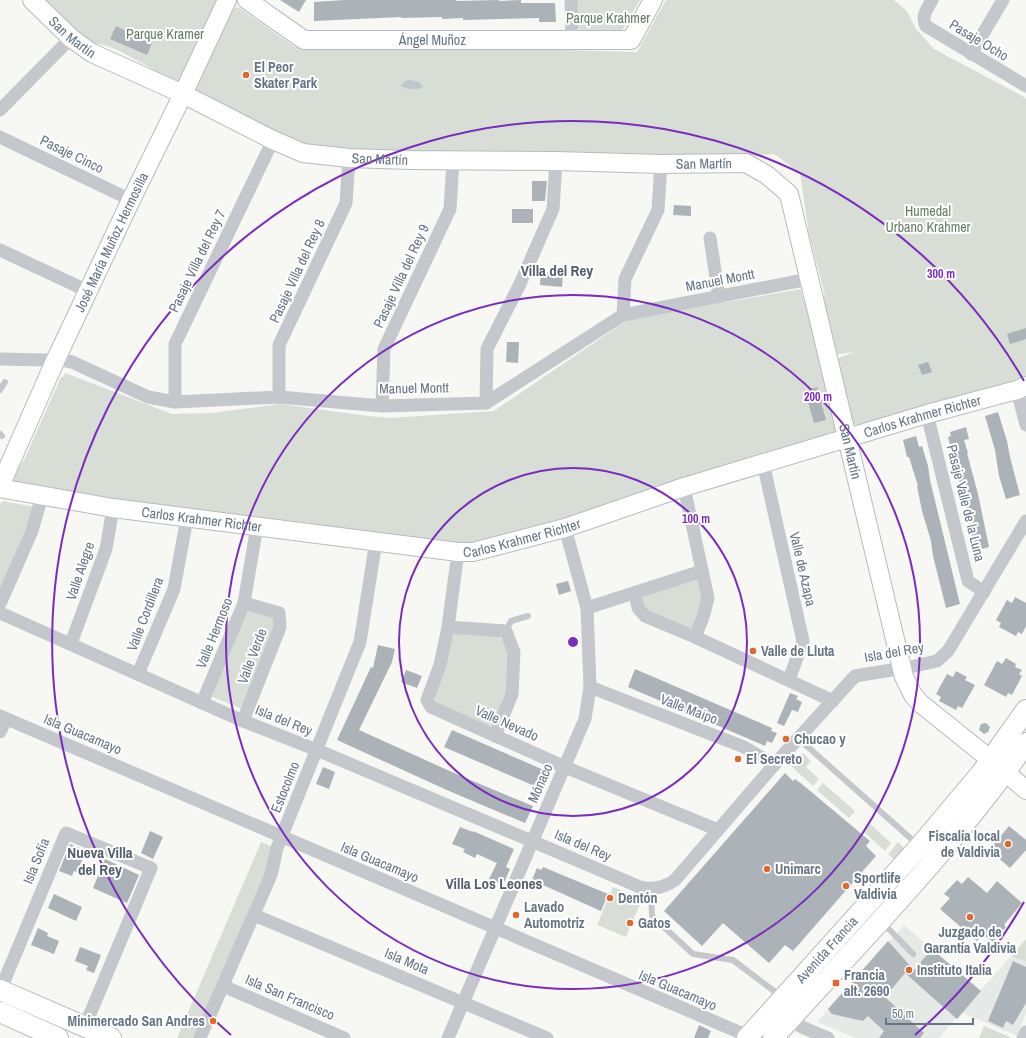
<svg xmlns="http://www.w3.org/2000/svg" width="1026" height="1038" font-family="'Archivo Narrow',sans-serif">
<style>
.built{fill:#e7e9e7}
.green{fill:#d8ded5}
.water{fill:#bdc7cc}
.building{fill:#abb2b8}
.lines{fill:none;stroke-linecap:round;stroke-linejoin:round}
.secondary-casing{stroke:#b6bbc0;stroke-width:20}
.primary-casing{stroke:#b5b9bd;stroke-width:22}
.lane{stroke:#c4c7cb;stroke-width:6}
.street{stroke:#c4c7cb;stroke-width:13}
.secondary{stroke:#fff;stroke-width:18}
.primary{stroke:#fff;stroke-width:20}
.ring{fill:none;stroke:#7b2cbf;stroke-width:2}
.poi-dot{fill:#e0682b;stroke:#fff;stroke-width:1.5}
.labels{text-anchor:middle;stroke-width:4;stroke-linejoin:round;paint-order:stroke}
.park-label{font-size:14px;fill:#677c65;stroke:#fff}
.street-label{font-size:14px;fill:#667484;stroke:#fff}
.poi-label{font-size:14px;font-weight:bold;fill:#667484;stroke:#fff;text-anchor:start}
.neighbourhood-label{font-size:15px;font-weight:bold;fill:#545e6a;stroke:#fff}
.centre{fill:#7b2cbf;stroke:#fff;stroke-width:2}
.ring-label{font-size:12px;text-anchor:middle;font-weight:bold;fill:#7b2cbf;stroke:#fff;stroke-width:4;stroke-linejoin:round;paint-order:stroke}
</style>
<rect width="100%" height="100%" fill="#f7f7f4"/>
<path class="built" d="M904 925 980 991 1011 956 1026 962V1013L1017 1036 963 1013 957 1019 955 1018 939 1038H855L817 1022Z"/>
<g class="green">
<path d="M45 0H224L236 8 238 7 295 47 487 48 637 52 666 0H894L907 11 916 29 934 49 1022 96 1026 99V376L972 394 917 407 857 426 849 420 836 359 854 352 824 356 840 431 562 523 470 547 237 514 198 516 10 482 25 458 61 377H63L65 373 172 414 211 413 280 404 368 416 390 418 494 411 629 319 801 289 804 302 825 295 809 234 800 173 774 154 724 157H641L311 149 153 71 151 68C137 61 110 43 95 44L60 20 61 15Z"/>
<path d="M577 0H640L622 31 618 35 583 33 576 25Z"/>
<path d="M3 501 35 507 0 591V504Z"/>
<path d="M694 578 700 581 705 600 696 626 688 631 646 613 640 601 644 594Z"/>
<path d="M253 608 273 615 277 628 242 709 210 696 246 611Z"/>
<path d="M457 631 499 636 505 642 508 648V690L494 725 488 729 437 706 434 696 450 637Z"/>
<path d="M803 753 811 761 806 767 819 779 813 786 791 766Z"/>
<path d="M823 783 855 811 849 818 817 790Z"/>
<path d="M870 824 891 843 885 851 864 832Z"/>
<path d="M261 842 279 850 197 1038H177Z"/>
<path d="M898 842 905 849 895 860 888 854Z"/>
<path d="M613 887 642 899 626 937 597 925Z"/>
<path d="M1026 939V962L1011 956Z"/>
<path d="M984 1026 1010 1037V1038H979Z"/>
</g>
<path class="water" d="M410 80 419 82 423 87C415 91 407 89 400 86L405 81Z"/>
<g class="building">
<path d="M280 0H306L299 12Z"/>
<path d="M345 0H456V1L499 0V1L521 0V3H555L556 22H539V18L463 20V18L442 19V17L401 18V17L314 21V2Z"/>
<path d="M116 26 152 43 147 55 110 39Z"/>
<path d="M532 181H547L545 201H532Z"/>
<path d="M674 205 691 206V216L673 215Z"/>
<rect x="512" y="209" width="21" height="14"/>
<path d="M541 272 563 273 562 287 540 285Z"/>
<path d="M1026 328V339L1010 344 1007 334Z"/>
<path d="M507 342H519L518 363 506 362Z"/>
<path d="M928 362 932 372 922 375 918 365Z"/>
<path d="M817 387 826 420 814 423 805 391Z"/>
<path d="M998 412 1007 441 1010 457 1020 495 1006 499 999 476 995 450 985 416Z"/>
<path d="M966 427 969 439 964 440 968 453H967L978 494 989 547 975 551 964 500 948 437 951 436 950 432Z"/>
<path d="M916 436 919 447 922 446 928 466 930 480 960 604 946 608 933 556 931 541 922 511 917 486H918L909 457H907L903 440Z"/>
<path d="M568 581 571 591 559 595 556 584Z"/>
<path d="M1015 597 1026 603V626L1022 634 1018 632 1016 636 999 627 1001 623 996 620 1007 600 1012 603Z"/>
<path d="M378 645 395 649 392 662 359 730 463 777 533 806 525 823 449 791 337 740 371 667 373 668Z"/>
<path d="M1006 658 1016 664 1015 667 1022 670 1019 674 1022 676 1012 695 1008 693 1006 697 984 685 997 661 1002 664Z"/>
<path d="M635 669 772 728 771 731 777 733 772 743 767 741 765 746 628 687Z"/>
<path d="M406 670 422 676 417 688 401 682Z"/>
<path d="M956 671 967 677 965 680 975 685 962 708 958 706 956 710 939 701 941 697 936 694 947 674 953 677Z"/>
<path d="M790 693 798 696 796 699 802 702 798 712 792 710 784 726 777 723Z"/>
<path d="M986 723 990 727 988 732 984 734 979 730 981 724Z"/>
<path d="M452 730 546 771 539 788 444 747Z"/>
<path d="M323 767 335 772 329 789 316 784Z"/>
<path d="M785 773 793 781 795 779 803 785 870 841 866 846 876 856 793 951 785 945 769 963 723 923 702 946 664 911Z"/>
<path d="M1009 826 1026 840V850L1010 868 989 850Z"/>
<path d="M460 827 473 832V831L514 849 506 867 510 869 503 885 489 879 497 863 477 854 475 858 463 852 465 849 452 844Z"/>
<path d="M150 831 163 837 153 859 141 853Z"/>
<path d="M70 844 86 851 77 872 74 871 72 876 59 871Z"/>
<path d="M105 859 139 875 127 903 93 888Z"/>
<path d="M543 867 608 894 601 911 543 885 542 887 531 882 537 868 541 870Z"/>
<path d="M968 877 987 893 997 881 1022 903 1004 925 1006 927 993 942 983 934 977 941 940 909 950 898 944 894 957 880 962 884Z"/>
<path d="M54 894 82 907 76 921 48 908Z"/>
<path d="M38 928 48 933 47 936 59 941 54 954 31 945Z"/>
<path d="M888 941 914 970 932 949 981 991 957 1019 905 973 885 997 924 1033 920 1038H879L884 1031 868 1016 863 1021 832 1014 828 1009Z"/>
<path d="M80 947 101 955 94 973 86 970 88 966 75 961Z"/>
<path d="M1013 961 1026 967V1003L1013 1025 1006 1021 1003 1028 988 1021Z"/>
<path d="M699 1025 711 1031 708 1038H694Z"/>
</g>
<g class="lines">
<g class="secondary-casing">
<g id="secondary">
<path id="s1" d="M32 0 71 38 92 53 183 94 273 140 303 153 349 158 411 160 556 161 661 164 746 163 767 175 789 194 904 677 913 695 920 703 991 760 1026 790"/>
<path id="s2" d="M247 0 304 40H631L653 0"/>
<path id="s3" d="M0 486 56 359 131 200 183 94 227 0"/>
<path id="s4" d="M0 488 113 508 458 552H473L565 528 684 487 927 414 1017 390 1026 386"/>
</g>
</g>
<g class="primary-casing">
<g id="primary">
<path d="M0 990 111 1038"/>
<path d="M0 1012 58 1038"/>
<path id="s5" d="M747 1038 920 846 982 772 1026 710"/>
<path d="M773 1038C860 942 952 849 1026 743"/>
</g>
</g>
<g class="lane">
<path d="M0 390 5 382"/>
<path d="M0 434 2 436"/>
<path d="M506 631 511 621 528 616"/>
<path d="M799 739 917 844"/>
<path d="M651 889 652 916 693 954 733 960 782 997"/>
<path d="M883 923 913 954"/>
</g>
<g class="street">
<path d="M571 0 572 39"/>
<path d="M932 0C927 9 921 16 926 26L1026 86"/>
<path d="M971 54 1003 0"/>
<path d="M0 110 71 38"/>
<path d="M0 137 131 200"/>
<path d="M710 238 719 297"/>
<path d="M0 250 88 291"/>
<path d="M623 315 625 279 658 210 661 164"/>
<path d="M0 359 46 360 56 359 72 362 148 397 175 402 279 397 382 406 486 403 623 315 809 279"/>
<path d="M1017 390 1026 425"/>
<path d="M279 397V345L346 203 349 158"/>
<path d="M175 402V344L273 140"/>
<path d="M486 403 487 349 520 284 553 209 556 161"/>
<path d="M382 406 384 349 450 209 453 161"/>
<path d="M927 414 968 581 984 592"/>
<path d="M763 463 803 641 789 680"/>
<path d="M684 487 708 598 703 617 695 637"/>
<path d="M458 552 448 627 440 665 427 700 431 707 565 767 718 830"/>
<path d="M635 594 638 608 645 616 695 637 833 701"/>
<path d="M0 604 32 531 42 496"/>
<path d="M587 608 702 571"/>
<path d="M0 613 243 721 317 750 640 887C653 890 664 888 675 880L774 765 855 676 910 667 937 661 948 651 1026 521"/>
<path d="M448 627 506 631 514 652 512 694 495 736"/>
<path d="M71 643 106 549 113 508"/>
<path d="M138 674 174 589 187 518"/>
<path d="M590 687 744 747 774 765"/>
<path d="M202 703 244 603 257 526"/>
<path d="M0 716 748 1036"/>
<path d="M243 721 280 627 279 613 244 603"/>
<path d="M0 732 6 719"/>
<path d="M254 915 547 1038"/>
<path d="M223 986 344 1038"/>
<path d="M0 991 66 833 151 868 85 1026"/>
<path d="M790 1020 804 1028 828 1038"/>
<path d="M200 1038 271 875 277 848 360 642 376 541"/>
<path d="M448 1038 585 719 590 687 587 608 565 528"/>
<path d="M1023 1038 1026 1032"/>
</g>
<use href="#secondary" class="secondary"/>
<use href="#primary" class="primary"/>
</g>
<g class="ring">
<circle cx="573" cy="642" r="174"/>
<circle cx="573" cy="642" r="347"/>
<path d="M1024 902A521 521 0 0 1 915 1035M231 1035A521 521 0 1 1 1024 381"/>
</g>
<g class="poi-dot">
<circle cx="246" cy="75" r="4"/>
<circle cx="753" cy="651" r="4"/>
<circle cx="786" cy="739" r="4"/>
<circle cx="738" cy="759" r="4"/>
<circle cx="1008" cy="844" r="4"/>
<circle cx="767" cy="869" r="4"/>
<circle cx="846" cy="886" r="4"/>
<circle cx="610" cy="898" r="4"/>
<circle cx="516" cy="915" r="4"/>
<circle cx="970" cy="917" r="4"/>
<circle cx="630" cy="923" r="4"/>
<circle cx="909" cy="970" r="4"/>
<rect x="832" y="979" width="8" height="8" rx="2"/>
<circle cx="213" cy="1021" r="4"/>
</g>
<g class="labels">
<g class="park-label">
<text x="608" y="23">Parque Krahmer</text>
<text x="165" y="39">Parque Kramer</text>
<text x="928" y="216">Humedal<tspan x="928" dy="16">Urbano Krahmer</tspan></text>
</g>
<g class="street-label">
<text dy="5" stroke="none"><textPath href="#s1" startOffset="55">San Martín</textPath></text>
<text dy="5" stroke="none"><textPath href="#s2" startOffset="198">Ángel Muñoz</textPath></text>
<text transform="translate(979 40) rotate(31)" y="5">Pasaje Ocho</text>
<text transform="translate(72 154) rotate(26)" y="5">Pasaje Cinco</text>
<text dy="5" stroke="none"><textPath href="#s1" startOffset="391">San Martín</textPath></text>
<text dy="5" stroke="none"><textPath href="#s1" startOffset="715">San Martín</textPath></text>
<text dy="5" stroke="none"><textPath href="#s3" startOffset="268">José María Muñoz Hermosilla</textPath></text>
<text transform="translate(197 261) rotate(-64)" y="5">Pasaje Villa del Rey 7</text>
<text transform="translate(297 271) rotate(-65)" y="5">Pasaje Villa del Rey 8</text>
<text transform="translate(401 276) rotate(-65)" y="5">Pasaje Villa del Rey 9</text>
<text transform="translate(720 280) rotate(-11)" y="5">Manuel Montt</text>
<text transform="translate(414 388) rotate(-1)" y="5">Manuel Montt</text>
<text dy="5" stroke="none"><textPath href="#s4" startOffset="947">Carlos Krahmer Richter</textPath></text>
<text dy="5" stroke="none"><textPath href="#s1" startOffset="1075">San Martín</textPath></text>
<text transform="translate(966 503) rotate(76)" y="5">Pasaje Valle de la Luna</text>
<text dy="5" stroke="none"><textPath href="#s4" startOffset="204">Carlos Krahmer Richter</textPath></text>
<text dy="5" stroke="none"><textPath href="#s4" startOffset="528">Carlos Krahmer Richter</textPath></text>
<text transform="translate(803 569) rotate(77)" y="5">Valle de Azapa</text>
<text transform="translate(80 571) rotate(-71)" y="5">Valle Alegre</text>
<text transform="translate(145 614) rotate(-69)" y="5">Valle Cordillera</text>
<text transform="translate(214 633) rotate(-68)" y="5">Valle Hermoso</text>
<text transform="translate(894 652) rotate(-10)" y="5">Isla del Rey</text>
<text transform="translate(252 656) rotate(-69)" y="5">Valle Verde</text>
<text transform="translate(689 709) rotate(21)" y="5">Valle Maipo</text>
<text transform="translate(284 720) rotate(22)" y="5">Isla del Rey</text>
<text transform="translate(507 723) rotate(24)" y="5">Valle Nevado</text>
<text transform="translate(83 734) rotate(23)" y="5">Isla Guacamayo</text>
<text transform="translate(540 783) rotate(-66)" y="5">Mónaco</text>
<text transform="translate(285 787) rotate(-68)" y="5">Estocolmo</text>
<text transform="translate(583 845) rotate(23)" y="5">Isla del Rey</text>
<text transform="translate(36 861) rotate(-68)" y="5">Isla Sofía</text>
<text transform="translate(380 862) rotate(23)" y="5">Isla Guacamayo</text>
<text dy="5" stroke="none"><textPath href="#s5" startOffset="119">Avenida Francia</textPath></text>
<text transform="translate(407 961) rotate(23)" y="5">Isla Mota</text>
<text transform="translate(678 990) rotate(23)" y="5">Isla Guacamayo</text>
<text transform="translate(290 997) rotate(23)" y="5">Isla San Francisco</text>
</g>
<g class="poi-label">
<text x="254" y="72">El Peor<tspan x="254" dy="16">Skater Park</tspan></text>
<text x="761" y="656">Valle de Lluta</text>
<text x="794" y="744">Chucao y</text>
<text x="746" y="764">El Secreto</text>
<text x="1000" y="841" text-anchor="end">Fiscalía local<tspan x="1000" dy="16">de Valdivia</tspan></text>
<text x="775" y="874">Unimarc</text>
<text x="854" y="883">Sportlife<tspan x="854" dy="16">Valdivia</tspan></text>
<text x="618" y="903">Dentón</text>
<text x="524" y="912">Lavado<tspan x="524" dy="16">Automotriz</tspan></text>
<text x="638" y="928">Gatos</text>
<text x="970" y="937" text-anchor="middle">Juzgado de<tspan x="970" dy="16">Garantía Valdivia</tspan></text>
<text x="917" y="975">Instituto Italia</text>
<text x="844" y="980">Francia<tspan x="844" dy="16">alt. 2690</tspan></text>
<text x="205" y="1026" text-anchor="end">Minimercado San Andres</text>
</g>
<g class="neighbourhood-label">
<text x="557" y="276">Villa del Rey</text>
<text x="100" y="858">Nueva Villa<tspan x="100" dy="17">del Rey</tspan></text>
<text x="494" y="889">Villa Los Leones</text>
</g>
</g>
<circle cx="573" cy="642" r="6" class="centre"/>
<g class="ring-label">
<text x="941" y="278">300 m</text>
<text x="818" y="401">200 m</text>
<text x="696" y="523">100 m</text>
</g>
<path d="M886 1018v6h87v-6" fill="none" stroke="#667484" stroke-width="2"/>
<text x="892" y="1018" font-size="12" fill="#667484" stroke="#ffffff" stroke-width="3" paint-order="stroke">50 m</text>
</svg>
